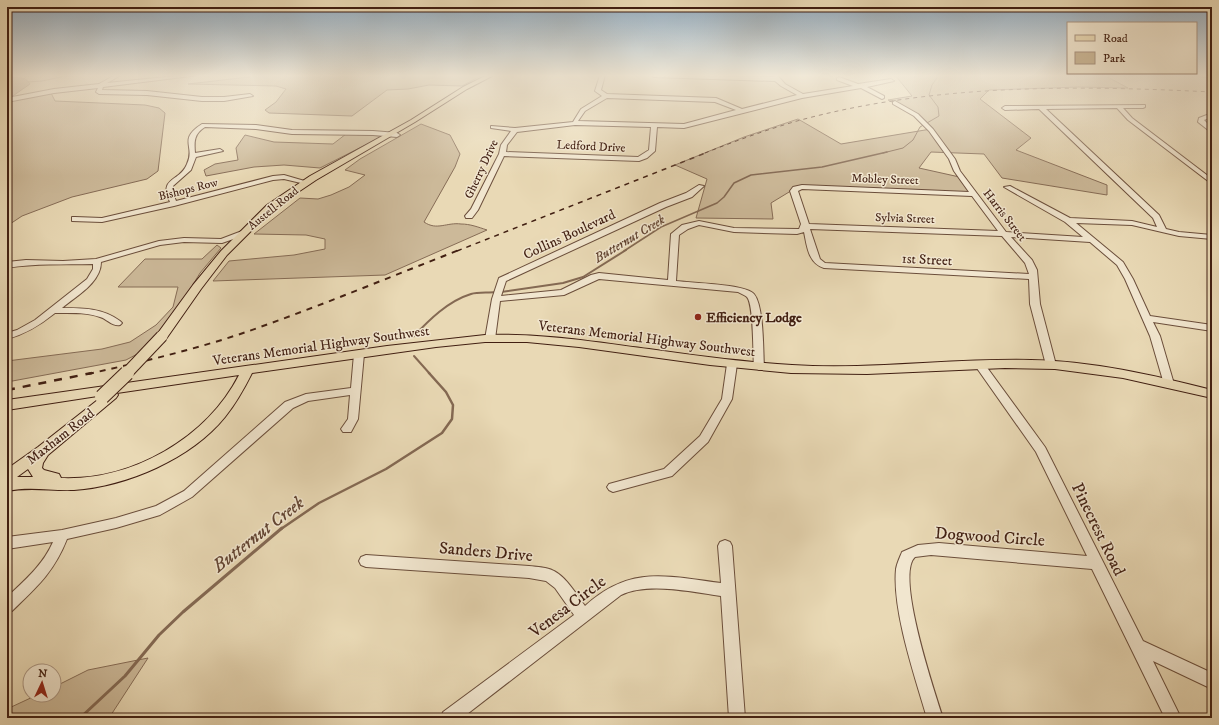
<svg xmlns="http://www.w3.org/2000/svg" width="1219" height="725" font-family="'IM FELL DW Pica',serif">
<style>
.green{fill:#ccb999;stroke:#866c56}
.water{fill:#b09a7e;stroke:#846953}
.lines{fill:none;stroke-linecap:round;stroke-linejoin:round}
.stream-far4{stroke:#846953;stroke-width:1}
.stream-far3{stroke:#846953;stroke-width:1.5}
.stream-far2{stroke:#846953;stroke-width:2}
.stream-far1{stroke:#846953;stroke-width:2.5}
.stream{stroke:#846953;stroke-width:3}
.minor-casing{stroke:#6b4e3b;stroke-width:2}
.major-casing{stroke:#411f12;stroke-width:2}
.minor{fill:#f1e6cf;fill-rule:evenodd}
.major{fill:#e9d9b5;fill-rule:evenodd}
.rail-far3{stroke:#411f12;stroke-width:1;stroke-dasharray:4 4;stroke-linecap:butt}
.rail-far2{stroke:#411f12;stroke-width:1.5;stroke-dasharray:5 5;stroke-linecap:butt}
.rail-far1{stroke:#411f12;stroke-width:2;stroke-dasharray:6 6;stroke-linecap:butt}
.rail{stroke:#411f12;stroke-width:2.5;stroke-dasharray:8 8;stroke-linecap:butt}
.major-bridge-far1-casing{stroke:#411f12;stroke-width:13;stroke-linecap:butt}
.major-bridge-casing{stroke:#411f12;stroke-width:16;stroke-linecap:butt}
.major-bridge-far1{stroke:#e9d9b5;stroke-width:11}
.major-bridge{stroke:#e9d9b5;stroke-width:14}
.poi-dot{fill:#8f2418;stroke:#f1e6cf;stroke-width:1.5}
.labels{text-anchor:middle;stroke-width:3;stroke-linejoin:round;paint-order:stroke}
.far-street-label{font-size:12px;fill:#411f12;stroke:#f1e6cf}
.far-water-label{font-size:13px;font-style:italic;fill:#624432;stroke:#f1e6cf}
.street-label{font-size:14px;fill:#411f12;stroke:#f1e6cf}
.poi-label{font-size:14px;font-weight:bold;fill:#411f12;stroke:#f1e6cf;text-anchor:start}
.near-street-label{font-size:17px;fill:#411f12;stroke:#f1e6cf}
.near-water-label{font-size:18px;font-style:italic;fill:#624432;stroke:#f1e6cf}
</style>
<rect width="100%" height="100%" fill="#e9d9b5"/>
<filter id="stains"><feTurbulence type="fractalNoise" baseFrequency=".005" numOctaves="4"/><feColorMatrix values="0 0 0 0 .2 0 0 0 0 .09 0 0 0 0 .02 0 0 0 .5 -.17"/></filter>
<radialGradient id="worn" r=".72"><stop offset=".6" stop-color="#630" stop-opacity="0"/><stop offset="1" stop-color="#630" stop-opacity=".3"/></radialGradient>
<g class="green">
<path d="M266 75H482L462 86 429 85 408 89 387 90 352 116 269 113 265 110 276 102 286 89 276 86 188 84Z"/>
<path d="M895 75H1104L1128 88 1079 87 989 90 980 99 1031 138 1016 150 1107 185V195L1002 178 984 154 931 152 919 168 964 178 975 194 799 186 771 203 773 219 696 218 707 179 675 165 744 137 798 119 841 144 931 129 909 111 888 100 912 96Z"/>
<path d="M51 93 55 101 145 105 159 108 165 113 158 171 147 179 72 197 22 216 7 226V101Z"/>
<path d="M421 124 450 135 460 154 455 167 424 222C437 231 447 222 461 224 470 224 478 227 487 230L385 275 213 281 229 261 294 255 325 249V239L306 235 254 234 300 198 318 199 331 195 349 187 365 175 345 170 360 159Z"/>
<path d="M346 134 383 136 320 168 284 165 254 167 206 176 204 170 215 164 238 160 236 148 245 135 274 142 333 144Z"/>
<path d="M217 245 221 248 200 273 176 313 143 351 126 360 7 382V361L102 349 130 342 156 325 173 307 178 287H118L145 259H202Z"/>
<path d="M148 658 109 718H7V709L37 695H54V687L88 670Z"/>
</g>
<path class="water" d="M7 77C15 78 26 76 30 84L7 100V91L9 87 7 84Z"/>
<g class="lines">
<g class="stream-far4">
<path d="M1190 75 1212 79"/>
<path d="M24 79 28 75"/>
<path d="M28 82 42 81 70 75"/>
<path d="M883 153 903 148 913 140 920 127 939 116 938 107 929 95 932 85 939 75"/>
</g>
<path class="stream-far3" d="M624 251 661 227 717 203 724 197 734 183 751 175 822 167 887 152"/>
<g class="stream-far2">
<path d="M501 292 563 283 583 277 626 250"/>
<path d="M413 337C429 320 448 301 471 294 478 292 488 293 496 292"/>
<path d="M414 356 430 374"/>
</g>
<path class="stream-far1" d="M281 529 319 503 386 469 442 433 452 419 453 405 446 392 429 373"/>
<path class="stream" d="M80 718 125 676 159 635 183 612 282 528"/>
<g class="minor-casing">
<g id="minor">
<path d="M115 75H121L107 83 185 75H199L103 87 102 90 147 91 202 97H224L250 94 253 96 224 101H202L147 95 99 94 96 92 98 88 54 93 7 102V98L54 89 99 84Z"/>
<path d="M600 75H605L601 90 607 94 716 98 742 109 797 95 781 86 775 81 654 77 651 75 774 77 773 75H777L785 84 803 94 853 86 837 80V78L839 77 858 84 891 79 894 81 867 87 884 96V98L882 99 861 88 802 98 684 128 657 127 655 151 647 158 639 161 504 156 478 210 472 218H466L465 216 471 209 499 154 501 145 511 131 491 128V126L515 128 573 122 581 109 602 96 595 91ZM607 98 715 102 736 110 684 124 578 121 585 111ZM575 125 651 127 649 150 638 157 506 152 507 145 517 132Z"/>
<path d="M895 101 918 114 933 129 955 159 960 171 1006 232 1083 237 1065 222 1004 187 1010 186 1070 218 1132 221 1157 227 1153 218 1131 197 1039 109 1005 110 1002 108 1005 106 1145 105V107L1143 108H1123L1132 118 1212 179V184L1128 120 1117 108 1046 109 1159 215 1166 229 1179 232 1212 235V239L1179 236 1132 225 1076 223 1123 262 1133 279 1150 316 1212 325V331L1153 322 1160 336 1174 384 1173 386H1165L1164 384 1150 336 1125 279 1117 265 1090 242 1011 237 1032 260 1037 270 1040 304 1056 365 1055 367H1047L1046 365 1030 304 1029 279 824 268C808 263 807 246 804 232L797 234 734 232 699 225 688 229 679 235 676 281C691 283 746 284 754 294 764 306 763 351 764 367L763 369 759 370 754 367C753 354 754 305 747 297 745 295 741 294 738 292L599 279 564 295 500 301 495 339 490 342 485 339 492 299 499 278 660 203 686 193 699 185 704 186 692 197 666 207 506 281 501 296 561 290 591 275 599 273 668 280 671 234 682 225 699 221 734 228 799 229 801 224 790 191 793 187 802 185 969 192 954 171 949 159 929 131 914 116 893 104V102ZM802 189 972 196 998 231 809 224 798 191ZM810 229 1002 236 1025 263 1029 274 825 263 820 259Z"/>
<path d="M1212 113V117L1204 120 1212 128V133L1198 122 1199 118Z"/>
<path d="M202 124 256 125 292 130 373 131 397 133 400 135 397 137 373 135 292 134 256 129 205 127C194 134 194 141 195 153L220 149 223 151 196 157 191 170 173 186V193L176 201 273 176 284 175 308 182 305 184 284 179 273 180 174 206 102 222 72 221V217H75L102 218 170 202C158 177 180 182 187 164 196 146 177 140 202 124Z"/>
<path d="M242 231H245V235L222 243 184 242 160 245 101 262C101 283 76 296 62 308 83 308 103 308 120 321L122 323 120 325C113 327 107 319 100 317 86 312 70 313 55 313 40 325 26 334 7 339V333L17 330 35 320 87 279 93 269V264C64 265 35 263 7 268V262L26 260 63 261 96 259 159 241 184 238 221 239Z"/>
<path d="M359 351 364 354 358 419 351 432H343L341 429 348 419 350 395 308 401 293 408 192 497 160 515 116 528 67 539C54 572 37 587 12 611L7 613V597C25 580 43 565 53 542L7 549V537L62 530 116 518 156 506 184 491 285 402 306 394 351 388 354 354Z"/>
<path d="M732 361 737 364 732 399 708 442 672 476 613 492 609 490 607 487 609 484 664 469 700 436 722 399 727 364Z"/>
<path d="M979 361 983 362 1045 447 1143 641 1212 673V689L1153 661 1181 718H1165L1092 569 931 555 915 557C895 575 935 693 943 718H927C915 677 892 610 896 569 897 563 900 557 902 552L918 545 939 543 1087 556 1036 452 974 364Z"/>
<path d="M725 540 730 542 732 546 745 718H729L721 596C693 592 648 582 621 595L462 718H441L443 712 574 615 555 588 546 581 529 578 366 567 361 565 359 561 361 557 366 555 529 566C537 567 547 567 554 571 567 578 576 594 585 606 630 565 666 576 721 583L718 546 720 542Z"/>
</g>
</g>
<g class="major-casing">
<g id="major">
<path d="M487 75H494L467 89 415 122 316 180 273 209 227 255 201 289 166 339H158L156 336 158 333 193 285 221 251 267 205 310 176 411 120 463 87Z"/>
<path d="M485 335C541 333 594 342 649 349 697 356 744 362 792 365 872 370 951 358 1031 360 1092 361 1153 375 1212 390V398L1123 378 1055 369 1005 368 867 374 791 373 710 365 579 347 527 342H485L436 347 252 373C244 389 236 403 225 417 191 459 127 486 74 490 51 491 30 486 7 491V469L38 447 104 395 7 410V400L387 346ZM239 375C207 438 132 481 61 478L59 474 44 470 42 468 43 463 48 455 116 398 118 395 117 393ZM28 469 33 477H17Z"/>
</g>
</g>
<use href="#minor" class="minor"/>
<use href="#major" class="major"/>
<path class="rail-far3" d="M705 153C735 141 766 130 797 121 932 84 1073 85 1212 92"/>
<path class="rail-far2" d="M457 251 708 152"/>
<path class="rail-far1" d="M88 374C142 362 197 349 249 331 320 306 390 277 459 250"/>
<path class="rail" d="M7 390 92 373"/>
<g class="major-bridge-far1-casing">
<path id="major-bridge-far1" d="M126 374 162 336"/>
</g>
<g class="major-bridge-casing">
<path id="major-bridge" d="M102 397 127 373"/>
</g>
<use href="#major-bridge-far1" class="major-bridge-far1"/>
<use href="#major-bridge" class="major-bridge"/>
</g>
<linearGradient id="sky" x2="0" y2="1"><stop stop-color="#91aabe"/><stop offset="0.43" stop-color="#f5eede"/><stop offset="1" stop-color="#f5eede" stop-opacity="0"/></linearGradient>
<rect width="1219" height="176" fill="url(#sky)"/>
<circle class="poi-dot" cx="698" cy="317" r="4"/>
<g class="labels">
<g class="far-street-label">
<text transform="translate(591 146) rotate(3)" y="4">Ledford Drive</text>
<text transform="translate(481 169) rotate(-65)" y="4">Gherry Drive</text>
<text transform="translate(885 179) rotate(2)" y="4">Mobley Street</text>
<text transform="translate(188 189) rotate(-14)" y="4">Bishops Row</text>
<text transform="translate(273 208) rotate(-39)" y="4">Austell Road</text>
<text transform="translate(1005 215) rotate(52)" y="4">Harris Street</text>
<text transform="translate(905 218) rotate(2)" y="4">Sylvia Street</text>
</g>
<g class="far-water-label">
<text transform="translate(629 238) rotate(-31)" y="5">Butternut Creek</text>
</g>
<g class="street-label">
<text transform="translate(569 234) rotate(-25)" y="5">Collins Boulevard</text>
<text transform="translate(927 259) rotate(3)" y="5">1st Street</text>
<text transform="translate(647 338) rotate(7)" y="5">Veterans Memorial Highway Southwest</text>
<text transform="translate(321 345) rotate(-8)" y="5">Veterans Memorial Highway Southwest</text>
<text transform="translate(60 436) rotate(-38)" y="5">Maxham Road</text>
</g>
<g class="poi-label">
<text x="706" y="322">Efficiency Lodge</text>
</g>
<g class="near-street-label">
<text transform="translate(1099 529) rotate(64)" y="6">Pinecrest Road</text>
<text transform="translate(990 536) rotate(4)" y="6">Dogwood Circle</text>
<text transform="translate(486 551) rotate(5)" y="6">Sanders Drive</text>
<text transform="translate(567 606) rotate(-37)" y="6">Venesa Circle</text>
</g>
<g class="near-water-label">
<text transform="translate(258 534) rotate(-38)" y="6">Butternut Creek</text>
</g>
</g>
<rect width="1219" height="725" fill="none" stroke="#e9d9b5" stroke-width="24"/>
<rect x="8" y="8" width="1203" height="709" fill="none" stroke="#411f12" stroke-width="2"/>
<rect x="12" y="12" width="1195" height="701" fill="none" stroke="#411f12"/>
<rect x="1067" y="22" width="130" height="52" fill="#f1e6cf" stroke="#ab9683"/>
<rect x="1075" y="35" width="20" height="6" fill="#e9d9b5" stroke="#ab9683"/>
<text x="1103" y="42" font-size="12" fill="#411f12">Road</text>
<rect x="1075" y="52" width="20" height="12" fill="#ccb999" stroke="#ab9683"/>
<text x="1103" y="62" font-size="12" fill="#411f12">Park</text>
<g transform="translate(42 683) rotate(4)"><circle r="19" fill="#f1e6cf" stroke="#ab9683"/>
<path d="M0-3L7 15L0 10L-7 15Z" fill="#8f2418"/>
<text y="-6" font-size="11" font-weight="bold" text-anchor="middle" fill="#411f12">N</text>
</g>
<rect width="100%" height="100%" filter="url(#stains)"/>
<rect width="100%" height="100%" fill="url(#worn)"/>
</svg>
